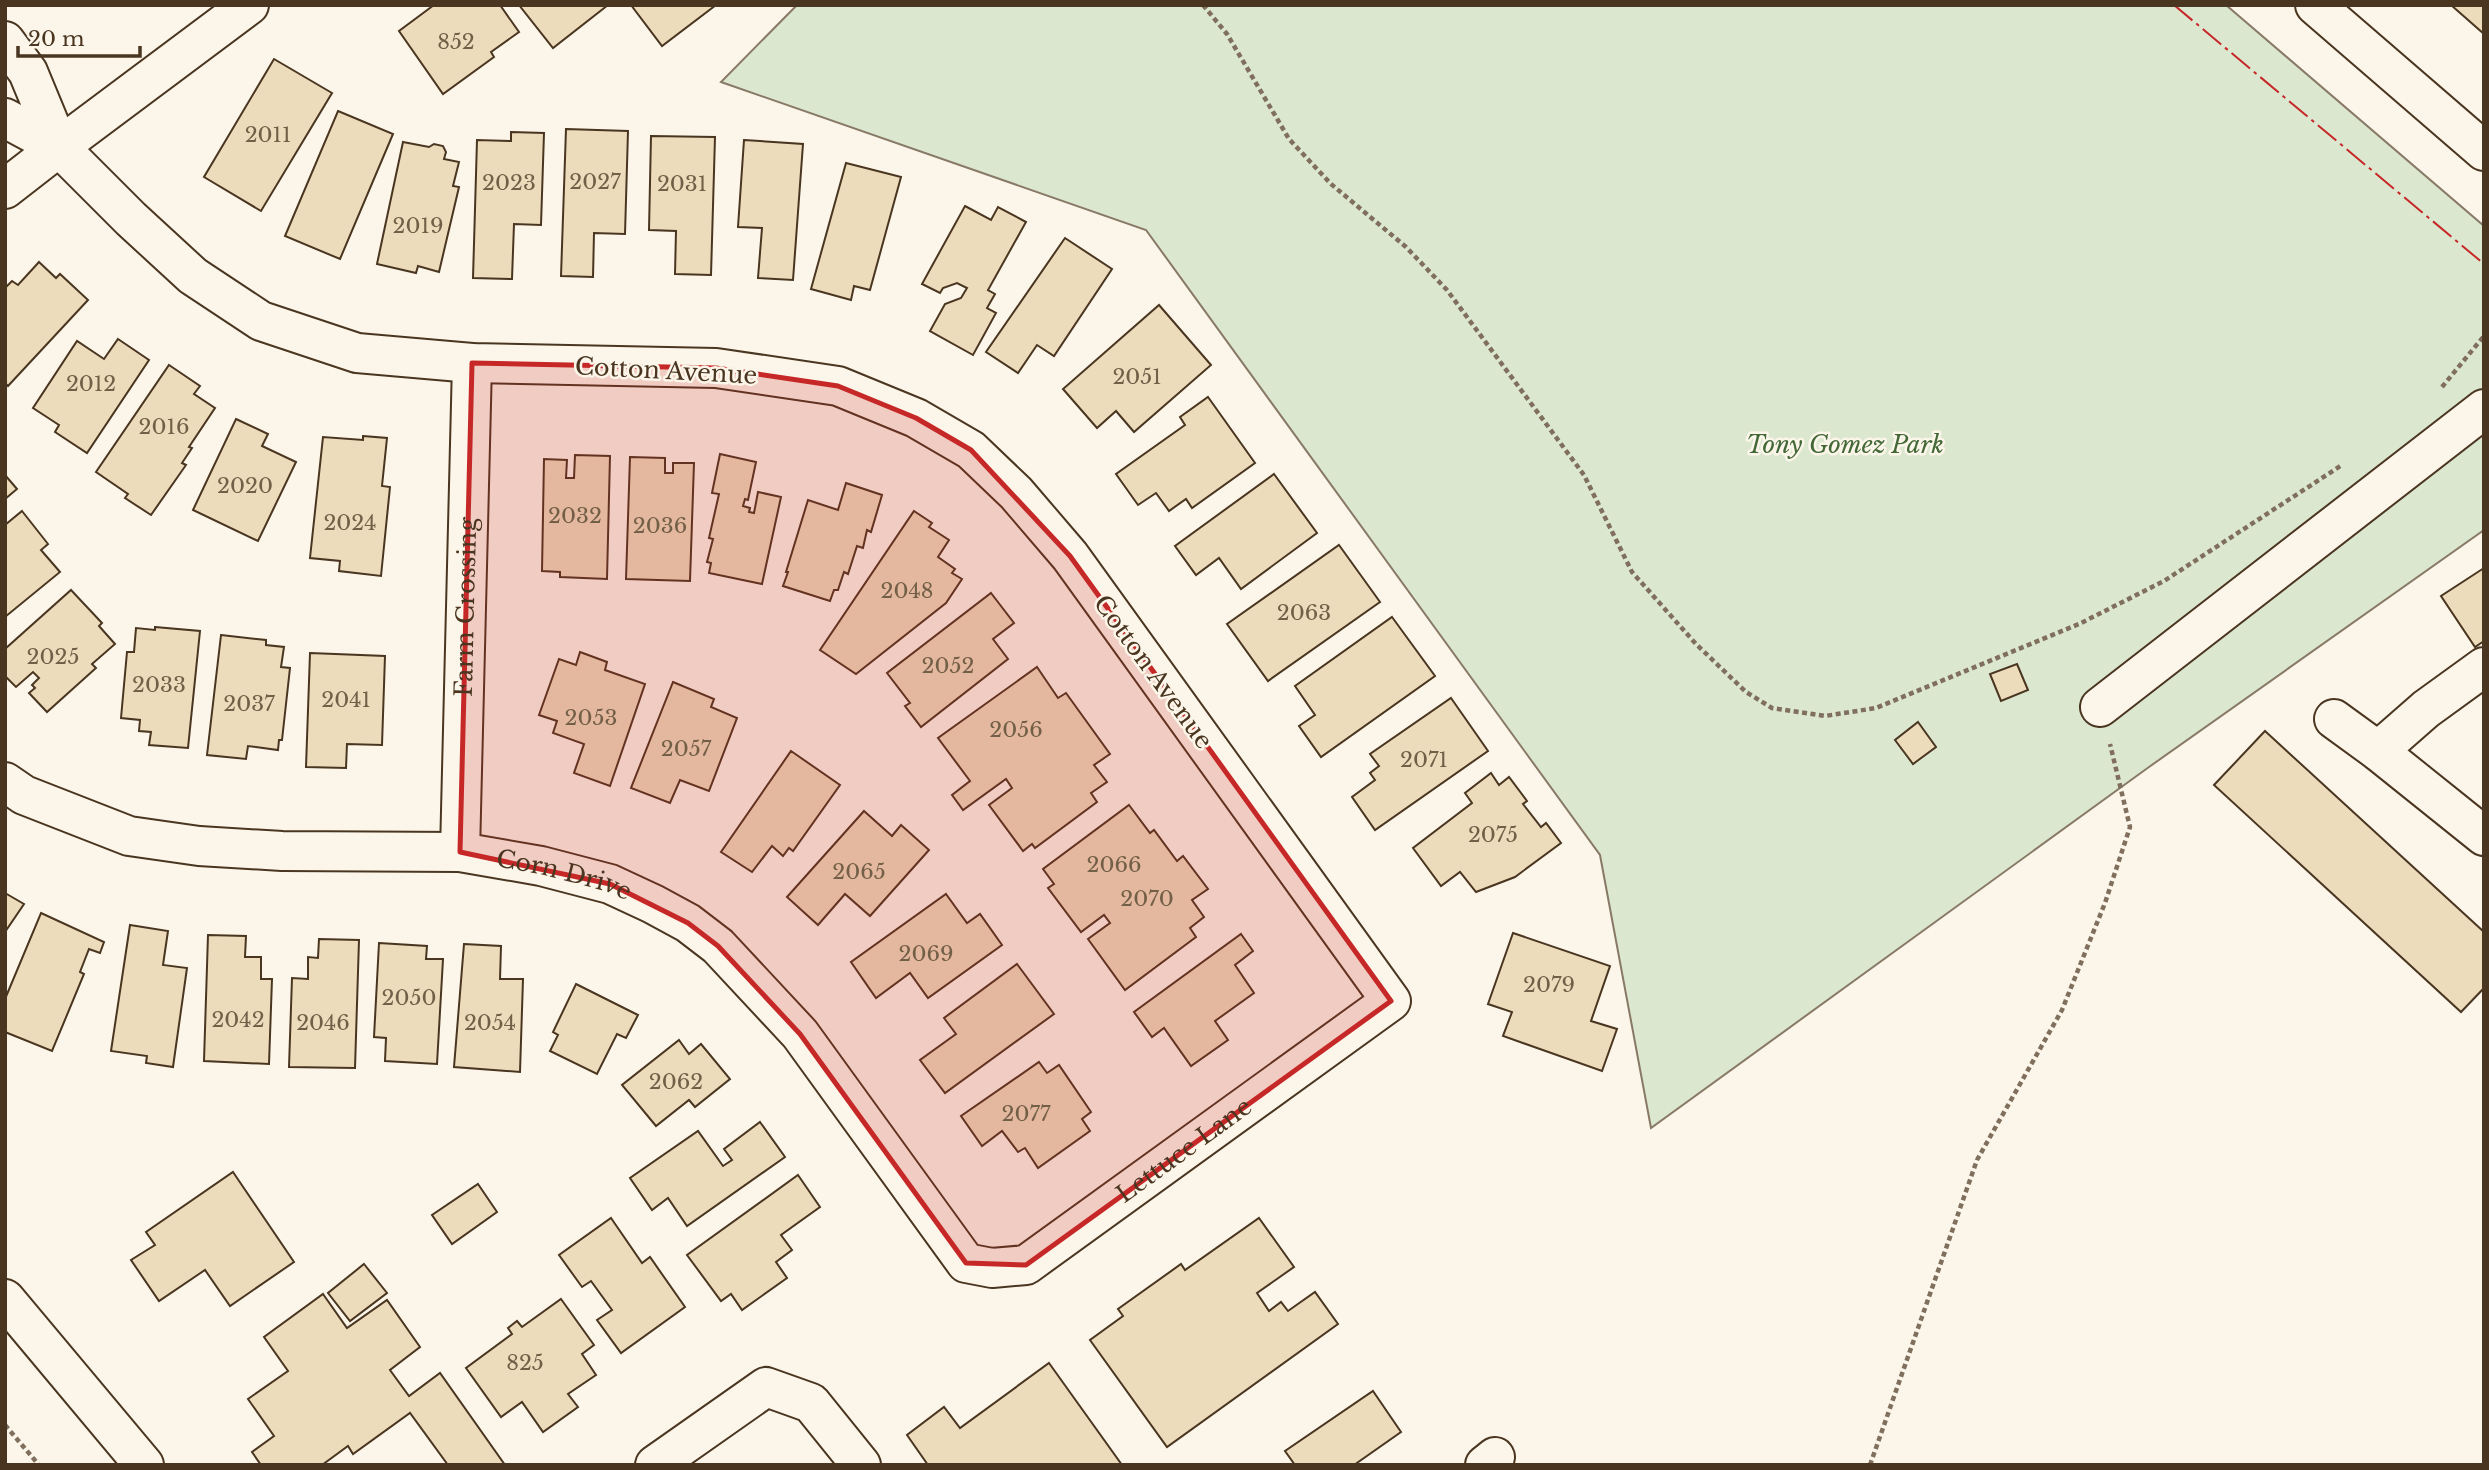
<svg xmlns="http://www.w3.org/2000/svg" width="2489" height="1470" font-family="'Libre Baskerville',serif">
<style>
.green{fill:#dce7d0;stroke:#887966;stroke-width:2}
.building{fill:#ecdcbc;stroke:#4a3520;stroke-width:2}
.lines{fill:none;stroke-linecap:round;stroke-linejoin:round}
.minor-casing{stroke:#4a3520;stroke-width:42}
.major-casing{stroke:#4a3520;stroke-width:42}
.path{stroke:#7f6f5c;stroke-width:4.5;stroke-dasharray:5 3.5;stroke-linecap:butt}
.minor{stroke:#fbf6e9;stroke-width:38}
.major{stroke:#fbf6e9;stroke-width:38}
.power{stroke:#c62828;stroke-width:2;stroke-dasharray:24 5 3.5 5;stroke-linecap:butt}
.marked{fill:#c62828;fill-opacity:0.2;stroke:#c62828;stroke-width:5;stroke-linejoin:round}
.labels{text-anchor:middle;stroke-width:5;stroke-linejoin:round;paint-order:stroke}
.number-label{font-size:21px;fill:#725f47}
.street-label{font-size:24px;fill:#4a3520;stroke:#fbf6e9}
.park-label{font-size:24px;font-style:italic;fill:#436837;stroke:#fbf6e9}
</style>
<rect width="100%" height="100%" fill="#fbf6e9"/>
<path class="green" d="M797 5H2226L2484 226V530L2149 767 1651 1128 1600 855 1146 230 721 82Z"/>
<g class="building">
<path d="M434 5H500L519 32 491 52 494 57 443 94 399 31Z"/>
<path d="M519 5H608L553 48Z"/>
<path d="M631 5H716L662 46Z"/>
<path d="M2451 5H2484V34Z"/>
<path d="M274 59 332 93 261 211 204 177Z"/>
<path d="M338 111 393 134 340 259 285 236Z"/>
<path d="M566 129 628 131 625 234 594 233 593 277 561 276Z"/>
<path d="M511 132 544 133 541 225 514 224 512 279 473 278 477 140 511 141Z"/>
<path d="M651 136 715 137 711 275 675 274 676 231 649 230Z"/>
<path d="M744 140 803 144 793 280 758 278 762 228 738 227Z"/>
<path d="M403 142 429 147 434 144 443 146 446 152 444 159 459 162 453 186 459 187 439 272 418 266 416 273 377 264Z"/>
<path d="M846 163 901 177 870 290 854 286 851 300 811 289Z"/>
<path d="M965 206 991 220 998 207 1026 222 988 290 995 294 987 308 996 313 973 355 930 331 945 304 961 298 967 288 957 283 943 288 940 293 922 284Z"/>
<path d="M1065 238 1112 269 1054 356 1037 345 1018 373 986 352Z"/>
<path d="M39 262 56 278 60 274 88 300 8 386 5 383V288L12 281 18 285Z"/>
<path d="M1159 305 1211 365 1134 432 1116 411 1097 428 1063 389Z"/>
<path d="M118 339 149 360 87 453 55 432 59 425 33 408 77 341 104 359Z"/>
<path d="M169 365 200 386 194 394 215 408 189 447 192 448 182 463 186 465 151 515 125 498 128 494 96 472Z"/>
<path d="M1208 397 1255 463 1192 508 1186 499 1169 511 1156 493 1138 505 1116 474 1185 425 1180 417Z"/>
<path d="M236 419 268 434 262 446 296 462 258 541 193 510Z"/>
<path d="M363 436 387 438 382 486 390 487 381 576 339 571 340 561 310 558 323 437 363 440Z"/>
<path d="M720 454 756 462 748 500 745 499 743 506 750 508 749 512 754 513 758 492 781 497 762 584 709 573 711 563 707 562 713 539 709 538 719 494 712 493Z"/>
<path d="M575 455 610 456 607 579 560 577V572L542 571 544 459 567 460 566 478H574Z"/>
<path d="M630 457 665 458V473H673V463H694L690 581 626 579Z"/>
<path d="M1274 474 1317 533 1241 589 1219 558 1196 575 1175 546Z"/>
<path d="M5 475 17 489 5 499Z"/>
<path d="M846 483 882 495 871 532 867 530 863 548 857 546 848 574 844 572 838 590H834L830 601 783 586 788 572H786L808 500 838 510Z"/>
<path d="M22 511 48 544 41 550 60 572 5 617V525Z"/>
<path d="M914 511 932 523 929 527 949 540 938 557 955 569 952 573 962 579 946 603 856 674 820 650Z"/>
<path d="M1339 545 1380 602 1268 681 1227 624Z"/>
<path d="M2484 568V641L2475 647 2441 596Z"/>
<path d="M71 590 102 623 99 626 115 644 92 664 96 668 47 712 29 693 35 688 32 685 39 678 33 672 16 687 5 676V649Z"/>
<path d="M991 593 1014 623 993 639 1008 659 921 727 905 706 910 703 887 673Z"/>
<path d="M1392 617 1435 676 1321 757 1299 726 1315 715 1295 686Z"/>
<path d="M155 627 200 631 188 748 149 745 151 732 139 731 140 720 121 718 127 652H134L136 628 155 630Z"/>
<path d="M221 635 266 640V645L284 647 281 667 290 668 282 740H279L278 750 248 746 246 759 207 755Z"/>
<path d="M580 652 607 662 605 670 645 684 610 786 574 773 584 744 553 733 557 721 539 715 559 659 576 665Z"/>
<path d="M310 653 385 656 382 745 347 744 346 768 306 767Z"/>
<path d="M2017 664 2028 690 2001 701 1990 674Z"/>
<path d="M1037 667 1058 698 1066 693 1110 754 1094 765 1107 782 1091 793 1097 802 1035 848 1032 844 1023 851 989 805 1012 788 1006 779 963 810 952 795 970 781 938 738Z"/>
<path d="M673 682 714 699 711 707 737 718 709 791 680 780 670 803 631 788Z"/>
<path d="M1451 698 1488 751 1375 830 1352 797 1375 780 1370 773 1379 766 1370 754Z"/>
<path d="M1918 722 1936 747 1913 764 1895 740Z"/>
<path d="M2265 731 2484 932V988L2461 1012 2214 785Z"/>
<path d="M791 751 840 785 793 851 789 848 783 856 772 846 752 872 721 852Z"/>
<path d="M1491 773 1499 785 1509 777 1527 801 1523 804 1541 827 1546 823 1561 843 1515 877 1476 892 1460 872 1441 886 1413 848 1472 803 1465 793Z"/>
<path d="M1129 805 1150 833 1154 830 1177 861 1183 856 1208 889 1192 900 1204 917 1190 928 1196 937 1125 990 1088 939 1110 923 1104 915 1081 932 1048 888 1054 884 1043 869Z"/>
<path d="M864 811 892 836 901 825 929 850 870 916 845 894 818 925 787 897Z"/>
<path d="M5 893 24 904 5 932Z"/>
<path d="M946 894 967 923 980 914 1002 945 928 998 910 973 876 998 851 962Z"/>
<path d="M41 913 104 942 100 953 89 949 80 972 84 974 52 1051 5 1032V999Z"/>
<path d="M130 925 168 931 163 965 187 968 173 1067 146 1063 147 1056 111 1051Z"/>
<path d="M1513 933 1610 966 1591 1021 1617 1029 1602 1071 1503 1036 1512 1012 1488 1004Z"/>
<path d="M1241 934 1253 951 1235 965 1254 993 1215 1021 1228 1040 1191 1066 1164 1028 1152 1037 1134 1012Z"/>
<path d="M208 935 246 936 245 957H261V979H272L269 1064 204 1061Z"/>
<path d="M319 939 359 940 355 1068 289 1067 292 978 308 979V957L318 958Z"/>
<path d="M379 943 427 946 426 959H443L437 1064 385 1061 386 1038 374 1037Z"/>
<path d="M464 944 501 946 500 979H523L520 1072 454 1067Z"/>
<path d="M1017 964 1054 1014 945 1093 920 1060 956 1034 944 1018Z"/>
<path d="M576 984 638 1015 626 1038 617 1034 597 1074 550 1051 558 1035 553 1032Z"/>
<path d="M679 1040 689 1054 701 1044 730 1079 695 1107 689 1100 656 1126 622 1085Z"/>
<path d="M1039 1062 1047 1073 1059 1065 1091 1112 1082 1119 1090 1131 1038 1168 1025 1148 1018 1152 1002 1131 982 1146 961 1116Z"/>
<path d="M760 1122 785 1157 687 1226 668 1198 652 1210 630 1178 698 1131 723 1166 732 1160 724 1149Z"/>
<path d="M233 1172 294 1262 230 1306 205 1270 159 1301 131 1260 155 1245 146 1232Z"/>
<path d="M798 1175 820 1207 781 1235 792 1250 776 1262 787 1278 742 1310 731 1294 721 1301 687 1255Z"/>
<path d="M478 1184 497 1212 452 1244 432 1215Z"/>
<path d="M611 1218 642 1263 650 1257 685 1307 621 1353 597 1320 612 1310 591 1281 582 1287 559 1255Z"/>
<path d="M1259 1218 1294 1267 1257 1293 1269 1311 1281 1302 1288 1311 1315 1292 1338 1324 1167 1447 1090 1340 1123 1316 1118 1309 1181 1264 1185 1270Z"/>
<path d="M364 1264 387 1293 350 1321 328 1293Z"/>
<path d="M323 1294 347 1328 387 1300 420 1347 390 1370 409 1396 440 1373 505 1465H448L410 1413 353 1454 348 1446 322 1465H261L252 1452 274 1436 248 1399 288 1371 264 1337Z"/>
<path d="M561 1299 594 1345 582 1354 596 1375 568 1394 578 1407 543 1432 522 1402 501 1417 466 1368 512 1334 508 1328 517 1321 522 1327Z"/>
<path d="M1049 1363 1122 1465H928L907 1435 944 1407 960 1428Z"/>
<path d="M1373 1391 1401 1432 1354 1465H1295L1285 1451Z"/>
</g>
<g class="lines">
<g class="minor-casing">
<g id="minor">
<path d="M2315 5 2484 151"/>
<path d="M5 41 28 72 59 147 5 118"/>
<path d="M5 189 59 147 249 5"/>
<path d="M2100 707 2484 409"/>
<path d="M2334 719 2378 751 2484 836"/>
<path d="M2378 751 2426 709 2484 667"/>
<path id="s1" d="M5 782 24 795 129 836 199 846 282 851 460 852 541 866 610 884 653 904 688 923 718 946 800 1034 966 1263 992 1268 1026 1265 1391 1001 1070 556 1016 493 971 450 916 418 838 386 716 368 472 363 357 353 261 321 193 276 131 219 59 147"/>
<path id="s2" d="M460 852 472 363"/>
<path d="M655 1465 766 1387 811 1403 861 1465"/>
<path d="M1485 1465 1495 1457"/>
</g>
</g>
<g class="major-casing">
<path id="major" d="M5 1299 144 1465"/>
</g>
<g class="path">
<path d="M1203 5 1227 34 1289 139 1331 184 1406 247 1447 290 1584 475 1632 572 1696 644 1746 692 1772 708 1825 716 1876 708 2079 624 2164 581 2342 465"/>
<path d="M2442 387 2484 336"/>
<path d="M5 1425 39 1465"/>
<path d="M1870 1465 1977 1160 2062 1010 2105 903 2130 827 2110 744"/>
</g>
<use href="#minor" class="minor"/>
<use href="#major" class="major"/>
<path class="power" d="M2174 5 2484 264"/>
</g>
<path class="marked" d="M472 363 716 368 838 386 916 418 971 450 1070 556 1391 1001 1026 1265 966 1263 800 1034 718 946 688 923 610 884 460 852Z"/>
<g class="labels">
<g class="number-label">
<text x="456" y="49">852</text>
<text x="268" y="142">2011</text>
<text x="595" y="189">2027</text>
<text x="509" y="190">2023</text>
<text x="682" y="191">2031</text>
<text x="418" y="233">2019</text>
<text x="1137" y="384">2051</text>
<text x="91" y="391">2012</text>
<text x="164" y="434">2016</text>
<text x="245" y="493">2020</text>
<text x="575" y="523">2032</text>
<text x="350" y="530">2024</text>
<text x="660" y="533">2036</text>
<text x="907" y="598">2048</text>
<text x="1304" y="620">2063</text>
<text x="53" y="664">2025</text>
<text x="948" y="673">2052</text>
<text x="159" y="692">2033</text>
<text x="346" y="707">2041</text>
<text x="249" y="711">2037</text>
<text x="591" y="725">2053</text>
<text x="1016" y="737">2056</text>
<text x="686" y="756">2057</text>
<text x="1424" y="767">2071</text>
<text x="1493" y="842">2075</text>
<text x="1114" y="872">2066</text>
<text x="859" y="879">2065</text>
<text x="1147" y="906">2070</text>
<text x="926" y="961">2069</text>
<text x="1549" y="992">2079</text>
<text x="409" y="1005">2050</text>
<text x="238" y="1027">2042</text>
<text x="323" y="1030">2046</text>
<text x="490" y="1030">2054</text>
<text x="676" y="1089">2062</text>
<text x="1026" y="1121">2077</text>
<text x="525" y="1370">825</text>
</g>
<g class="street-label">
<text transform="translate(666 371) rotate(3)" y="8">Cotton Avenue</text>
<text dy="8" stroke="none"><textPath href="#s2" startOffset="245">Farm Crossing</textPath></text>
<text transform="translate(1153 672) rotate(54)" y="8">Cotton Avenue</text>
<text dy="8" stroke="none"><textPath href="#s1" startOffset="574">Corn Drive</textPath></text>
<text dy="8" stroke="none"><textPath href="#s1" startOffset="1405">Lettuce Lane</textPath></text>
</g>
<g class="park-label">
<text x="1845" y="453">Tony Gomez Park</text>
</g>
</g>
<rect width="2489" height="1470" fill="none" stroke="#4a3520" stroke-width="14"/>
<path d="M18 46v10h122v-10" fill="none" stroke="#4a3520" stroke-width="3.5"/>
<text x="28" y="46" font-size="21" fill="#4a3520" stroke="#fbf6e9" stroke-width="5" paint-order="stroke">20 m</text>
</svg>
